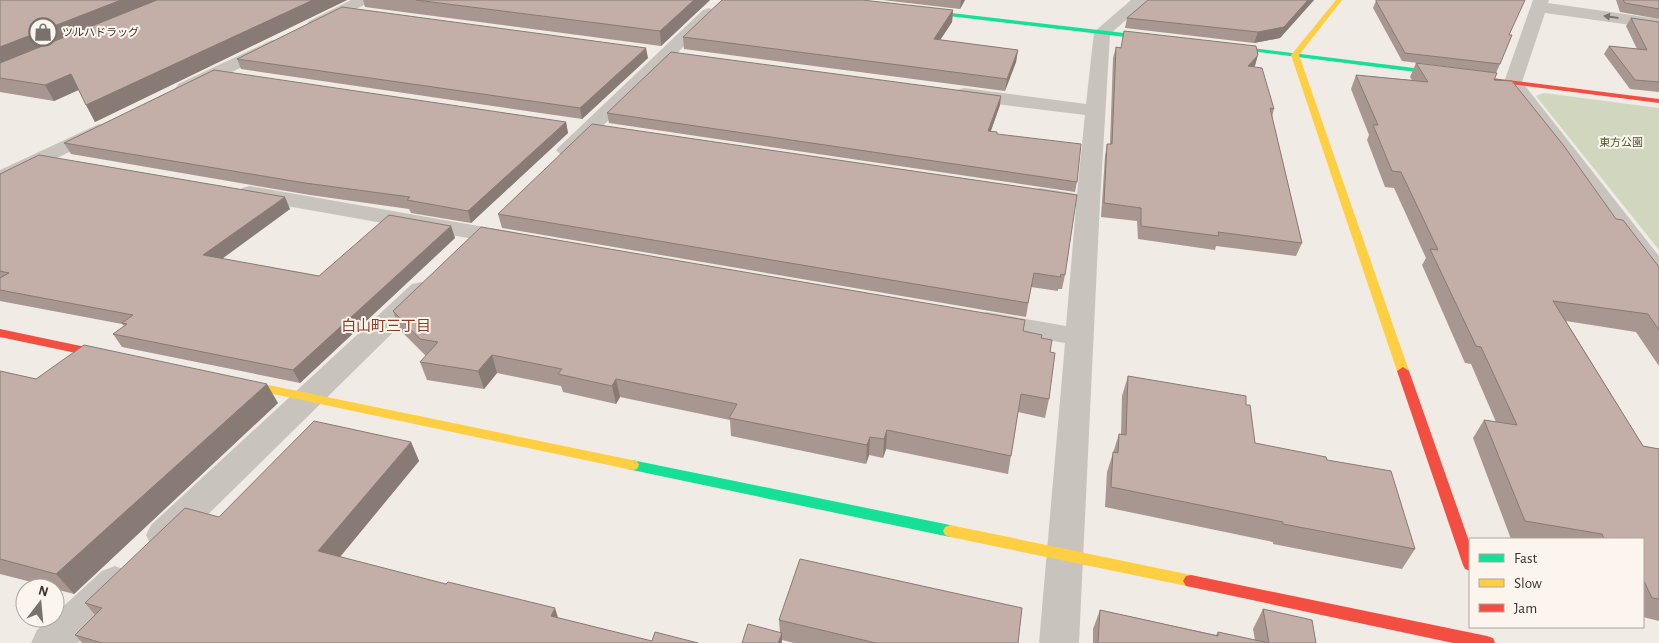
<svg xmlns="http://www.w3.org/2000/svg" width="1659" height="643" font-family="'Alegreya Sans','Noto Sans JP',sans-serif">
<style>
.green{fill:#d1d6bf}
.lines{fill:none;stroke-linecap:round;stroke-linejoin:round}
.street{fill:#c9c3be;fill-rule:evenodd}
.fast{fill:#16e098;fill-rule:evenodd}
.slow{fill:#ffcf43;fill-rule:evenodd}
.jam{fill:#f24e42;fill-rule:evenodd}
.wall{fill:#a89690}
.shaded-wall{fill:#887a75}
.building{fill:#c3afa7;stroke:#887a75}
.oneway{fill:#7b726d}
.labels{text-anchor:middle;stroke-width:4;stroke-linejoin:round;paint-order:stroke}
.far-poi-label{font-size:11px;fill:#3b302b;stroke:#fbf5ee;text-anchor:start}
.far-park-label{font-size:11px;fill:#4a5a2e;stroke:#fbf5ee}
.neighbourhood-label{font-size:15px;fill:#8c3b22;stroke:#fbf5ee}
</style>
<rect width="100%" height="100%" fill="#f0ebe5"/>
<path class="green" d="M1544 93 1659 108V250L1536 96Z"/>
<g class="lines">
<g class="street">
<path d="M351 0H371L368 3 321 27 315 29 307 24 309 21Z"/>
<path d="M1131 0H1149L1110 34 1100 202 1079 643H1039L1065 343 987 330 977 327 973 321 977 315 987 312 1066 326 1076 207 1032 200 1029 195 1032 190 1040 188 1077 194 1085 115 964 100 957 98 955 94 957 90 964 88 1086 104 1094 32Z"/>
<path d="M1533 0H1549L1548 3 1659 19V29L1545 13 1522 82 1659 256V281L1650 278 1504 82Z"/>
<path d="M709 8 715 10 717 13 715 16 574 154 567 156 560 154 556 150 560 146 703 10Z"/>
<path d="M272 40 278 41 281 45 278 49 192 92H178L176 88 178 84Z"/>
<path d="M99 124 106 126 109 130 106 134 0 186V170Z"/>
<path d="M250 186 513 232 522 234 525 239 522 244 513 246 242 198 239 193 242 188Z"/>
<path d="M421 282 430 284 434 290 430 296 177 545 164 549 151 545 146 535 151 525 412 284Z"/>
<path d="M115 566 128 571 134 582 128 593 78 643H31L37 630 50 618H55V614L102 571Z"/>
</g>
<g class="fast">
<path d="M917 9 1159 37 1162 39 1159 41 915 12 914 11Z"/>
<path d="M1220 44 1463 74 1467 76 1463 78 1218 47 1216 46Z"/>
<path d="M632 460 950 525 955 527 957 531 955 535 950 537 632 470 627 469 625 465 627 461Z"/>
</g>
<g class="slow">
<path d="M1336 0H1342L1299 55 1409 371 1403 375 1397 371 1291 55Z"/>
<path d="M234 378 632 460 637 461 639 465 637 469 632 470 230 385 228 382 230 379Z"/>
<path d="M950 525 1191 575 1196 576 1199 581 1196 586 1191 587 950 537 945 535 943 531 945 527Z"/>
</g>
<g class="jam">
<path d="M1460 74 1659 99V103L1463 78 1459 76Z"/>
<path d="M0 329 114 353 120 357 114 361 0 337Z"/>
<path d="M1403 367 1409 371 1470 544V571L1465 569 1463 565 1397 371Z"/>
<path d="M1191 575 1487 636 1493 638 1495 643H1453L1191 587 1186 586 1183 581 1186 576Z"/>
</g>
</g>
<g class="wall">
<path d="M0 0H347L95 122 79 90 54 101 0 92Z"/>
<path d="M363 0H710L661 46 365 7Z"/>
<path d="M882 0H965L960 9Z"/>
<path d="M1148 0H1314L1280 38 1254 43 1125 28 1127 18Z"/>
<path d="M1616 0H1659V19L1620 12Z"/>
<path d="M1376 1 1509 35 1500 64 1496 73 1402 61 1373 8Z"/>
<path d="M953 10 952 22 940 40 1018 50 1016 62 1005 91 684 49 683 37Z"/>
<path d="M1631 18 1659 22V92L1630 89 1604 54 1609 46 1637 49 1626 26Z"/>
<path d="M1116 47 1255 66 1254 67 1274 109 1272 117 1302 243 1296 256 1216 246 1215 250 1138 239 1137 221 1101 217 1105 156 1107 144H1110L1113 58Z"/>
<path d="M648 58 582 119 241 69 237 59Z"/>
<path d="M1416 63 1494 80 1616 219 1659 267V366L1636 332 1566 321 1643 446 1659 449V621L1643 617V539H1511L1473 438 1484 420 1496 422 1471 364 1465 363 1422 265 1426 258 1394 188 1385 187 1367 140 1369 135 1351 89 1356 75 1412 80 1410 77Z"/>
<path d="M1000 105 991 131 1077 182 1075 192 609 123 607 113Z"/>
<path d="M566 122 568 133 471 223 411 213 409 209 310 195 71 154 64 143Z"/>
<path d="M0 174 290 209 222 259 319 276 451 226 455 238 300 383 122 347 113 334 124 326 122 324 0 301Z"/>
<path d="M498 214 1065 275 1062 289H1058V291L1031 287 1026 317 502 228Z"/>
<path d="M393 311 1023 331 1041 338 1050 352 1049 399 1045 418 1018 412 1008 474 886 449 883 458 869 455 866 464 731 436 730 420 620 397 616 404 563 392 561 386 497 373 484 389 427 380 420 362 426 356 399 329Z"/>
<path d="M0 371 36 379 278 403 74 594 55 589V588L0 574Z"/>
<path d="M1128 376 1246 405 1255 443 1327 460 1415 549 1402 569 1273 544V542L1105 507 1107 472 1119 434H1121L1122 396Z"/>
<path d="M411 442 419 461 340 557 558 618 652 641 698 643H82L75 635 95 615 85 603 219 517Z"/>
<path d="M1263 609 1316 643H1093V629L1100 610 1216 635 1218 632 1255 640 1253 629Z"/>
<path d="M779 620 1018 643H794L782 640 780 633Z"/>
</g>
<g class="shaded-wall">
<path d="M121 0H163L0 66V47Z"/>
<path d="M313 0H347L95 122 86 105Z"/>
<path d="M694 0H710L661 46 660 31Z"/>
<path d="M961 0H965L960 9Z"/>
<path d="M1308 0H1314L1280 38 1254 43 1258 32Z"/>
<path d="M953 10 952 22 933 51 934 39Z"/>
<path d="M646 48 648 58 582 119 580 108Z"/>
<path d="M1018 50 1016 62 1005 91 1007 79Z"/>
<path d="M1258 55 1255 66 1244 78 1248 66Z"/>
<path d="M71 74 80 89 54 101 45 85Z"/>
<path d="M1001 96 1000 105 987 141 988 131Z"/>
<path d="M566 122 568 133 471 223 468 211Z"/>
<path d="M285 197 290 209 209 268 203 255Z"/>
<path d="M451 226 455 238 300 383 293 370Z"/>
<path d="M492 355 497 373 484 389 478 371Z"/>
<path d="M616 379 620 397 616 404 612 386Z"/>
<path d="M267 384 278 403 74 594 56 574Z"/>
<path d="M887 430 886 449 883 458 884 439Z"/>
<path d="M870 437 869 455 866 464 867 445Z"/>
<path d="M411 442 419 461 329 570 318 551Z"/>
<path d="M555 608 561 627 551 616Z"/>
<path d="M782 633V643H778Z"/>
</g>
<g class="building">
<path d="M0 0H121L0 47Z"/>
<path d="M157 0H313L86 105 71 74 45 85 0 78V63Z"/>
<path d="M416 0H694L660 31Z"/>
<path d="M722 0H862L953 10 934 39 1018 50 1007 79 683 37Z"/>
<path d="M1148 0H1308L1284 27 1258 32 1127 18Z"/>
<path d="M1376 0H1525L1509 35H1512L1500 64 1405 53 1376 1Z"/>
<path d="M1623 0H1659V9L1625 3Z"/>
<path d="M342 7 646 48 580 108 237 59Z"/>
<path d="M1631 18 1659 22V82L1635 80 1609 46 1647 50Z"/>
<path d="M1124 31 1256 46 1258 55 1248 66 1262 68 1274 109 1270 108 1302 243 1218 232 1219 236 1141 226V208L1104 203 1107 144H1112L1116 47 1121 48Z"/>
<path d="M671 52 1001 96 988 131 997 132V134L1081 144 1077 182 607 113Z"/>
<path d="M1416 63 1497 73 1494 80 1512 81 1564 146 1616 219 1623 220 1659 267V330L1648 314 1553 301 1643 446 1659 449V599L1652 598 1643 579V539H1604L1602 534 1525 521 1484 420 1517 425 1481 347 1476 346 1430 249 1438 250 1401 172 1392 171 1373 125H1378L1356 75 1428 82Z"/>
<path d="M214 70 566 122 468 211 407 200 410 197 305 183 64 143Z"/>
<path d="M592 124 1077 195 1065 275 1061 274 1060 277 1034 273 1028 303 498 214Z"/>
<path d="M39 155 285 197 203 255 319 276 389 215 451 226 293 370 113 334 127 324 122 323 133 315 0 290V278L9 273 0 271V174Z"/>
<path d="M481 227 1025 320 1023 331 1042 335 1041 338 1052 340 1050 352 1055 353 1049 399 1021 394 1011 456 887 430 884 439 870 437 867 445 729 418 737 404 616 379 612 386 558 374 562 369 492 355 478 371 420 362 438 342 420 339 393 311Z"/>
<path d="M84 345 267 384 56 574 0 559V371L36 379Z"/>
<path d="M1128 376 1246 396V405H1250L1255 443 1326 457 1327 460 1391 471 1415 549 1283 524V522L1111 487 1113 452 1118 453 1119 434 1126 435Z"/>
<path d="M314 421 411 442 318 551 446 584 448 582 555 608 551 616 652 641 655 632 698 643H102L75 635 102 608 85 603 185 508 219 517Z"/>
<path d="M800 559 1022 608 1018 643H876L779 620Z"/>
<path d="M1263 609 1312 620 1316 643H1098L1100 610 1218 636V632L1269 643Z"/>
<path d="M748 624 782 633 778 643H742Z"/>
</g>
<defs><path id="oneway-solid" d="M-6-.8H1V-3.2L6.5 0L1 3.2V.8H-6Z" transform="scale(1.25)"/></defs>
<use class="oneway" href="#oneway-solid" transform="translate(1611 17) rotate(-172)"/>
<defs>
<g id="shop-ring" transform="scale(1.4375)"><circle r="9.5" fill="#fbf5ee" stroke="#7a716c" stroke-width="1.5"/><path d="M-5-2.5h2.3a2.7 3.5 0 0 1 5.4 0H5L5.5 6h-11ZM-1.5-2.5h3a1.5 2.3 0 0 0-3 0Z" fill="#7a716c"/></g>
</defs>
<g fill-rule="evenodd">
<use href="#shop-ring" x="43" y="32"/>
</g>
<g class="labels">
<g class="far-poi-label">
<text x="62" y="36">ツルハドラッグ</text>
</g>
<g class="far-park-label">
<text x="1621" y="146">東方公園</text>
</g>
<g class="neighbourhood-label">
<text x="386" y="331">白山町三丁目</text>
</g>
</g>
<rect x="1469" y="538" width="175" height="90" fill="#fbf5ee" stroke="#aea6a0"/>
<rect x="1479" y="554" width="25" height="8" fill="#16e098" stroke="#aea6a0"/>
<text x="1514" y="563" font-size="15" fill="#3b302b">Fast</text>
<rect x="1479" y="579" width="25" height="8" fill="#ffcf43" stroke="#aea6a0"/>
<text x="1514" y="588" font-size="15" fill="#3b302b">Slow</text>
<rect x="1479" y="604" width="25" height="8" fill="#f24e42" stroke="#aea6a0"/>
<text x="1514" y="613" font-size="15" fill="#3b302b">Jam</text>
<g transform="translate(40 603) rotate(16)"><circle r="24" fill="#fbf5ee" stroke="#aea6a0"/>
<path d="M0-4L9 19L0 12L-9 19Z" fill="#7a716c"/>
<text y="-8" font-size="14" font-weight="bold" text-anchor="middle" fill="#3b302b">N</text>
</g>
</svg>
